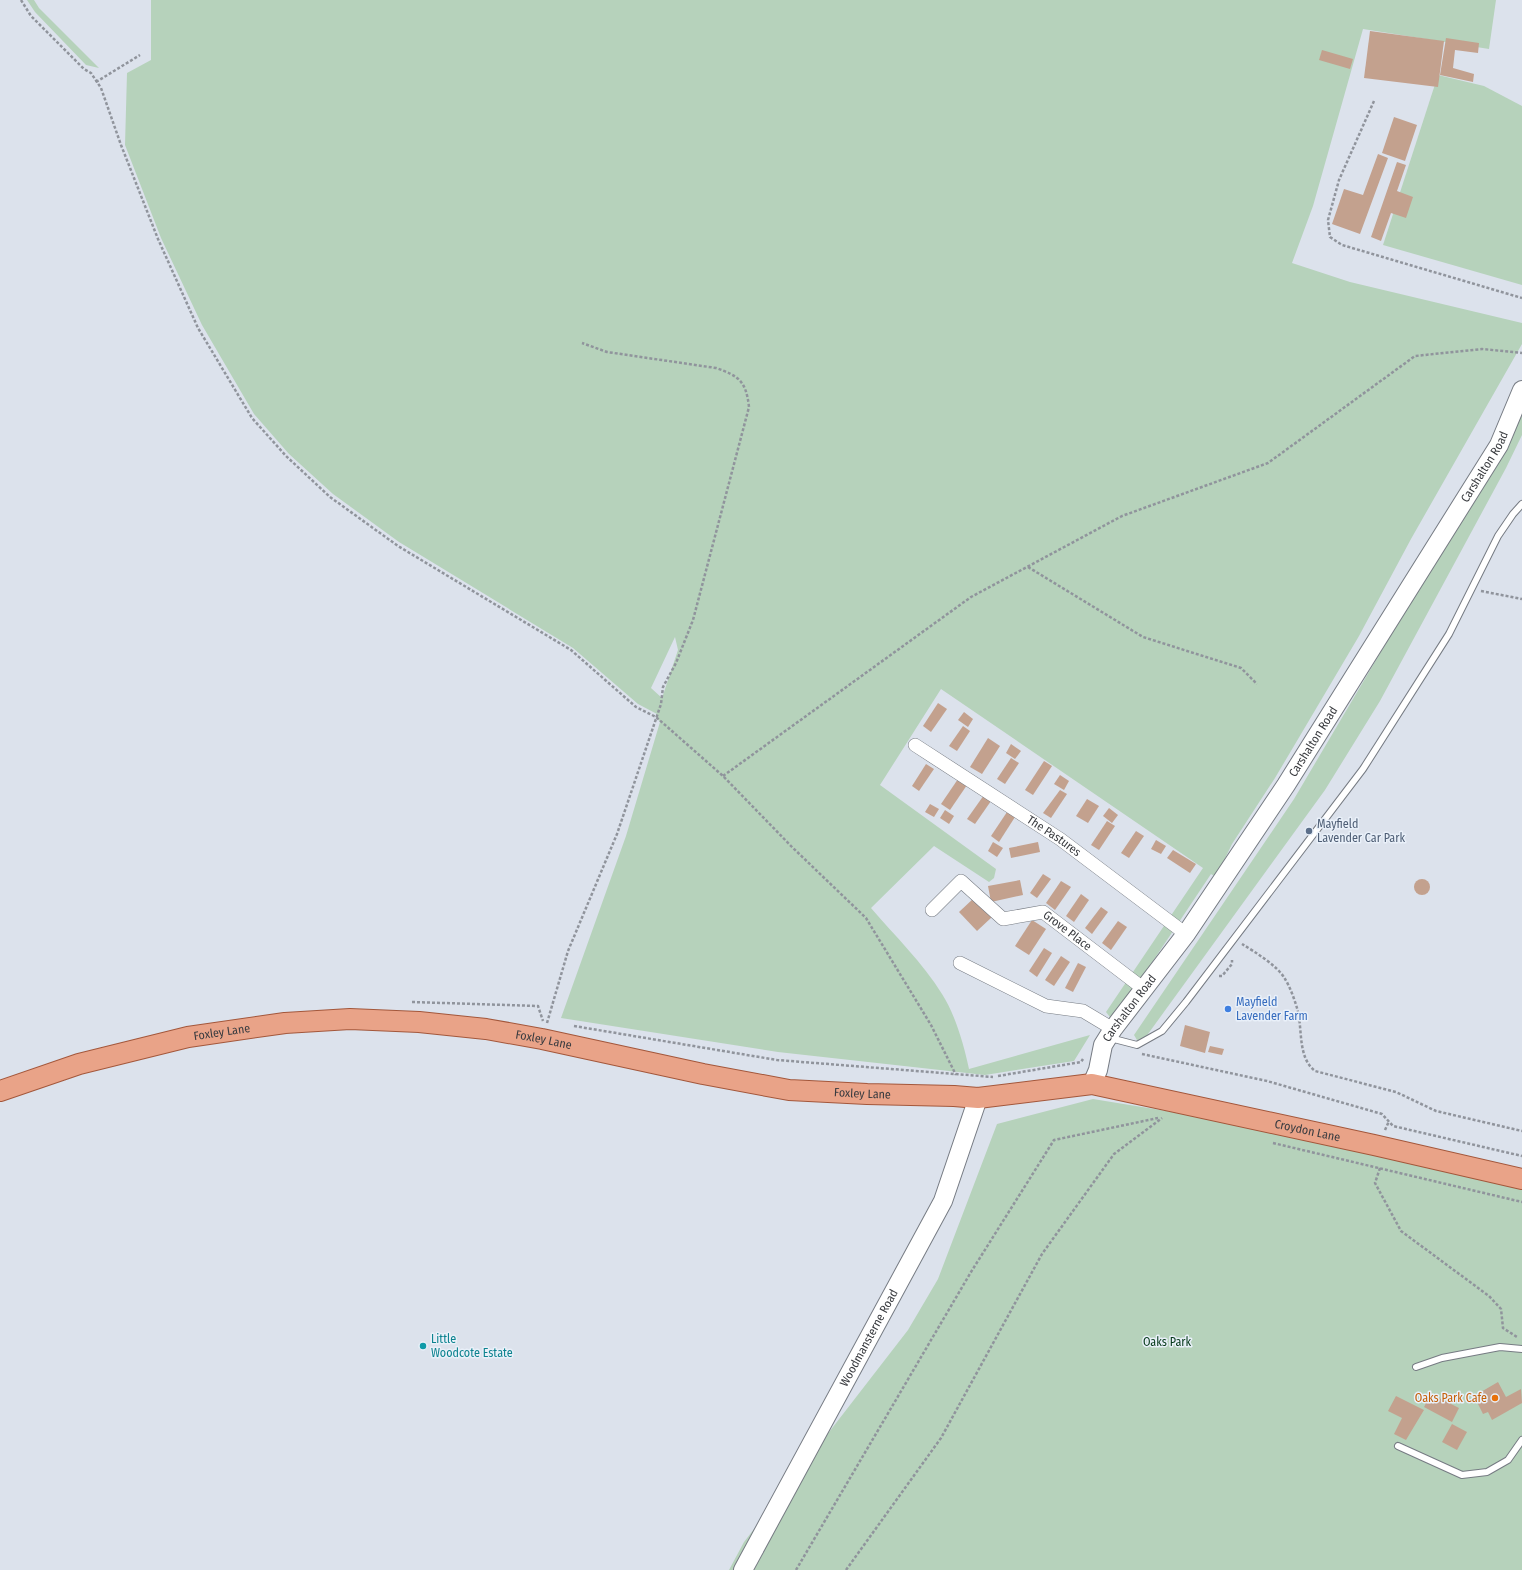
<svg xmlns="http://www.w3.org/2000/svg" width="1522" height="1570" font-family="'Fira Sans Condensed',sans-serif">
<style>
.green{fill:#b6d2bb;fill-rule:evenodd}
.building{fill:#c3a18e}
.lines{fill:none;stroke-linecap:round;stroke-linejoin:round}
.lane-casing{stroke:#767b83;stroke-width:8}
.street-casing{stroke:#767b83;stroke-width:14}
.secondary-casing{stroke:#767b83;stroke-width:20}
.primary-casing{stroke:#a3573b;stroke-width:22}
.path{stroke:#90949c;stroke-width:2.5;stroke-dasharray:3 2;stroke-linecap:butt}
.lane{stroke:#fff;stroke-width:6}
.street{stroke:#fff;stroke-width:13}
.secondary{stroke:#fff;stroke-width:18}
.primary{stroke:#e9a388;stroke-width:20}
.service-dot{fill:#5c6f8a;stroke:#e9f0f9;stroke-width:1.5}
.shop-dot{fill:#3f7fe0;stroke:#e9f0f9;stroke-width:1.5}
.culture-dot{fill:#0f9aa8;stroke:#e9f0f9;stroke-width:1.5}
.food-dot{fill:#e8710a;stroke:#e9f0f9;stroke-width:1.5}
.labels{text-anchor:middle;stroke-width:3;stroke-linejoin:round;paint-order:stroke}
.street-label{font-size:12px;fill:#3a3c40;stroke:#e9f0f9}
.service-label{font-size:12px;fill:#4e5e75;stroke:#e9f0f9;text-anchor:start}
.shop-label{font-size:12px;fill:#366cbe;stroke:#e9f0f9;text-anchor:start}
.culture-label{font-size:12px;fill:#0d838f;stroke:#e9f0f9;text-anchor:start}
.park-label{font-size:12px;fill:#043918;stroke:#e9f0f9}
.food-label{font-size:12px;fill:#c56008;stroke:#e9f0f9;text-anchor:end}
</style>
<rect width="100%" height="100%" fill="#dce2ec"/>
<g class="green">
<path d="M27 0H34L39 8 99 68 86 65 35 12Z"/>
<path d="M151 0H1496L1489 49 1363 29 1313 206 1292 263 1350 282 1522 323V344L1411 539 1359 636 1275 778 1232 844 1216 877 1211 874 1113 1021 1106 1012 1203 868 941 689 880 785 996 869 994 878 989 882 934 846 871 908C895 936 923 963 942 994 955 1014 964 1045 969 1069L1090 1035 1074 1061 985 1075 778 1052 561 1018 626 836 660 722 656 717 657 714 638 704 573 648 399 542 333 494 289 454 254 414 202 325 161 238 125 145 127 73 151 60ZM675 637 678 650 662 698 651 688Z"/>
<path d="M1438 75 1484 86 1522 106V285L1383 245Z"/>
<path d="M1522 416V435L1506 468 1380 701 1325 790 1140 1045 1134 1035 1294 799 1507 438Z"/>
<path d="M1093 1099 1374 1145 1522 1179V1570H729L744 1542 908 1330 938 1279 997 1124Z"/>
</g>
<g class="building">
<path d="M1370 31 1444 41 1438 87 1364 78Z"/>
<path d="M1446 38 1479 43 1478 53 1455 50 1453 68 1474 74 1473 82 1440 75Z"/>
<path d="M1322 50 1353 59 1350 69 1319 60Z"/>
<path d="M1394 117 1417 125 1405 161 1382 153Z"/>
<path d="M1378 154 1388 158 1360 234 1332 224 1344 189 1363 195Z"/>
<path d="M1397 162 1406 165 1397 191 1413 197 1406 218 1391 213 1381 241 1371 237Z"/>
<path d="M938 703 947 709 931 732 923 726Z"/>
<path d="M964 712 973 719 968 727 958 720Z"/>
<path d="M963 726 970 731 957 751 949 746Z"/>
<path d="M988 738 1000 746 982 774 970 767Z"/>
<path d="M1011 744 1021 751 1015 759 1006 753Z"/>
<path d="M1011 758 1019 763 1005 784 997 779Z"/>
<path d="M1044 761 1052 766 1033 795 1025 790Z"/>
<path d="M926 764 934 769 919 791 912 786Z"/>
<path d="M1060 775 1069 781 1064 790 1054 784Z"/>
<path d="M958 779 967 785 950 810 941 804Z"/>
<path d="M1060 790 1067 794 1051 818 1043 813Z"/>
<path d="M984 795 991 801 975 824 967 819Z"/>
<path d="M1087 799 1099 806 1088 823 1076 816Z"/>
<path d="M930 804 939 809 934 817 925 812Z"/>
<path d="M1109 808 1118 815 1112 823 1103 816Z"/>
<path d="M945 810 954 816 949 824 940 818Z"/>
<path d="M1007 812 1015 817 999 842 991 836Z"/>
<path d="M1107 821 1115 826 1099 850 1091 845Z"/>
<path d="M1136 831 1144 836 1129 858 1121 853Z"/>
<path d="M1156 840 1166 846 1161 854 1151 849Z"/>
<path d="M993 842 1003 848 997 857 988 851Z"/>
<path d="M1038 842 1040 852 1011 858 1009 848Z"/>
<path d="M1173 850 1196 864 1190 873 1167 858Z"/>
<path d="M1043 874 1051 879 1037 898 1030 893Z"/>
<circle cx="1422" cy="887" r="8"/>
<path d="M1020 880 1023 895 991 902 988 886Z"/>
<path d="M1061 881 1071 887 1055 910 1046 903Z"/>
<path d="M1081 894 1089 900 1074 922 1066 916Z"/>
<path d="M974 898 992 917 977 931 959 912Z"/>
<path d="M1101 907 1108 912 1092 934 1085 928Z"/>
<path d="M1032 920 1046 929 1029 955 1015 946Z"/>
<path d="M1118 921 1127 927 1111 950 1102 943Z"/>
<path d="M1044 948 1052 953 1037 977 1029 971Z"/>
<path d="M1061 956 1070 962 1054 986 1045 980Z"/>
<path d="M1078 963 1086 967 1073 992 1065 988Z"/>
<path d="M1185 1025 1210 1032 1205 1053 1180 1046Z"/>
<path d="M1210 1046 1224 1049 1222 1055 1208 1052Z"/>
<path d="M1498 1382 1506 1397 1521 1389 1522 1403 1492 1420 1488 1412 1483 1414 1474 1396Z"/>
<path d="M1431 1394 1459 1408 1452 1422 1424 1407Z"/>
<path d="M1396 1396 1424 1410 1406 1440 1394 1434 1402 1418 1388 1411Z"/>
<path d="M1452 1424 1467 1432 1457 1450 1442 1442Z"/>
</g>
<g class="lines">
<g class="lane-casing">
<g id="lane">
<path d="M1110 1038 1137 1045 1162 1031 1186 1002 1363 769 1449 634 1498 536 1513 514 1522 504"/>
<path d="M1416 1367 1442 1358 1500 1347 1522 1349"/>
<path d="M1398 1446 1462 1475 1487 1472 1508 1460 1522 1440"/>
</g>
</g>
<g class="street-casing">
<g id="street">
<path id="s1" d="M915 745 1060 839 1186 934"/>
<path id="s2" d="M932 910 961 881 1003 919 1043 912 1144 989"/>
<path d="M960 963 1046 1006 1083 1011 1113 1029"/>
</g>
</g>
<g class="secondary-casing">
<g id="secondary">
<path id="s3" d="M1092 1084 1098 1070 1103 1045 1113 1029 1186 934 1286 785 1499 445 1522 390"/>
<path id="s4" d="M743 1570 943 1201 978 1098"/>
</g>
</g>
<g class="primary-casing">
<g id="primary">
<path id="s5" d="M0 1091 79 1064 188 1037 285 1023 350 1019 419 1022 486 1029 542 1039 703 1074 789 1090 867 1094 954 1096 978 1098 1092 1084 1374 1145 1522 1179"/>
</g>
</g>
<g class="path">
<path d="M21 0 31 16 84 69 91 73 101 88 121 145 158 239 198 328 252 418 286 456 330 497 398 546 571 650 636 707 656 717 723 776 792 847 866 918 931 1025 956 1075"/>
<path d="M96 82 140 55"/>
<path d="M1374 101 1339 180 1328 220 1330 237 1342 245 1522 298"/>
<path d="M1028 567 1143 637 1241 668 1257 684"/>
<path d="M1481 591 1522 599"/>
<path d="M723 776 971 597 1122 516 1268 463 1415 356 1482 349 1522 353"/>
<path d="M1242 944C1255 952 1278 966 1285 979 1290 987 1294 998 1297 1008 1303 1028 1297 1057 1315 1071L1396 1092 1436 1111 1522 1131"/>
<path d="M1219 976H1222L1232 964V960"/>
<path d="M412 1002 538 1006 543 1021"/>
<path d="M547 1023 568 951 617 834 661 704 663 687 676 663 693 620 749 407C746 381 739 376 716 368L607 352 582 343"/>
<path d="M574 1026 777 1060 993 1077"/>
<path d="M1142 1054 1267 1081 1382 1114 1393 1126 1522 1156"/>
<path d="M998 1076 1081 1062 1083 1059"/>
<path d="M1385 1130 1389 1121"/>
<path d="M1273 1143 1522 1202"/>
<path d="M1380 1168 1375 1183 1401 1231 1489 1296 1501 1309 1503 1328 1517 1337"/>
<path d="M796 1570 971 1272 1054 1140 1158 1118"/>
<path d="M846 1570 941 1438 1042 1254 1114 1154 1162 1118"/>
</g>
<use href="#lane" class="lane"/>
<use href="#street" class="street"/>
<use href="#secondary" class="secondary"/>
<use href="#primary" class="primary"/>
</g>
<circle class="service-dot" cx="1309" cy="831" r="4"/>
<circle class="shop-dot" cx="1228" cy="1009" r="4"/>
<circle class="culture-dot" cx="423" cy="1346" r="4"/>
<circle class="food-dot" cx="1495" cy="1398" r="4"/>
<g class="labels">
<g class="street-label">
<text dy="4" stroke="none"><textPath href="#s3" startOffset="734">Carshalton Road</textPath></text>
<text dy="4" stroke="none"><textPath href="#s3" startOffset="410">Carshalton Road</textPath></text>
<text dy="4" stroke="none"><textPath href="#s1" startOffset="166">The Pastures</textPath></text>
<text dy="4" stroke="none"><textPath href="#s2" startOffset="169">Grove Place</textPath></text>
<text dy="4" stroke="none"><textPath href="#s3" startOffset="86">Carshalton Road</textPath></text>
<text dy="4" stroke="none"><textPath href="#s5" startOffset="230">Foxley Lane</textPath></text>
<text dy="4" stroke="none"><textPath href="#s5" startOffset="554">Foxley Lane</textPath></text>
<text dy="4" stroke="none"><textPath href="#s5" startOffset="878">Foxley Lane</textPath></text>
<text dy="4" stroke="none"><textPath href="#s5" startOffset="1329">Croydon Lane</textPath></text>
<text dy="4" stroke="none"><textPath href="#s4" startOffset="264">Woodmansterne Road</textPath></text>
</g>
<g class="service-label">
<text x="1317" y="828">Mayfield<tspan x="1317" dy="14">Lavender Car Park</tspan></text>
</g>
<g class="shop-label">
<text x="1236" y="1006">Mayfield<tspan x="1236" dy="14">Lavender Farm</tspan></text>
</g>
<g class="culture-label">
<text x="431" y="1343">Little<tspan x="431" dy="14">Woodcote Estate</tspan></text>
</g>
<g class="park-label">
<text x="1167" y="1346">Oaks Park</text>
</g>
<g class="food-label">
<text x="1487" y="1402">Oaks Park Cafe</text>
</g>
</g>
</svg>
